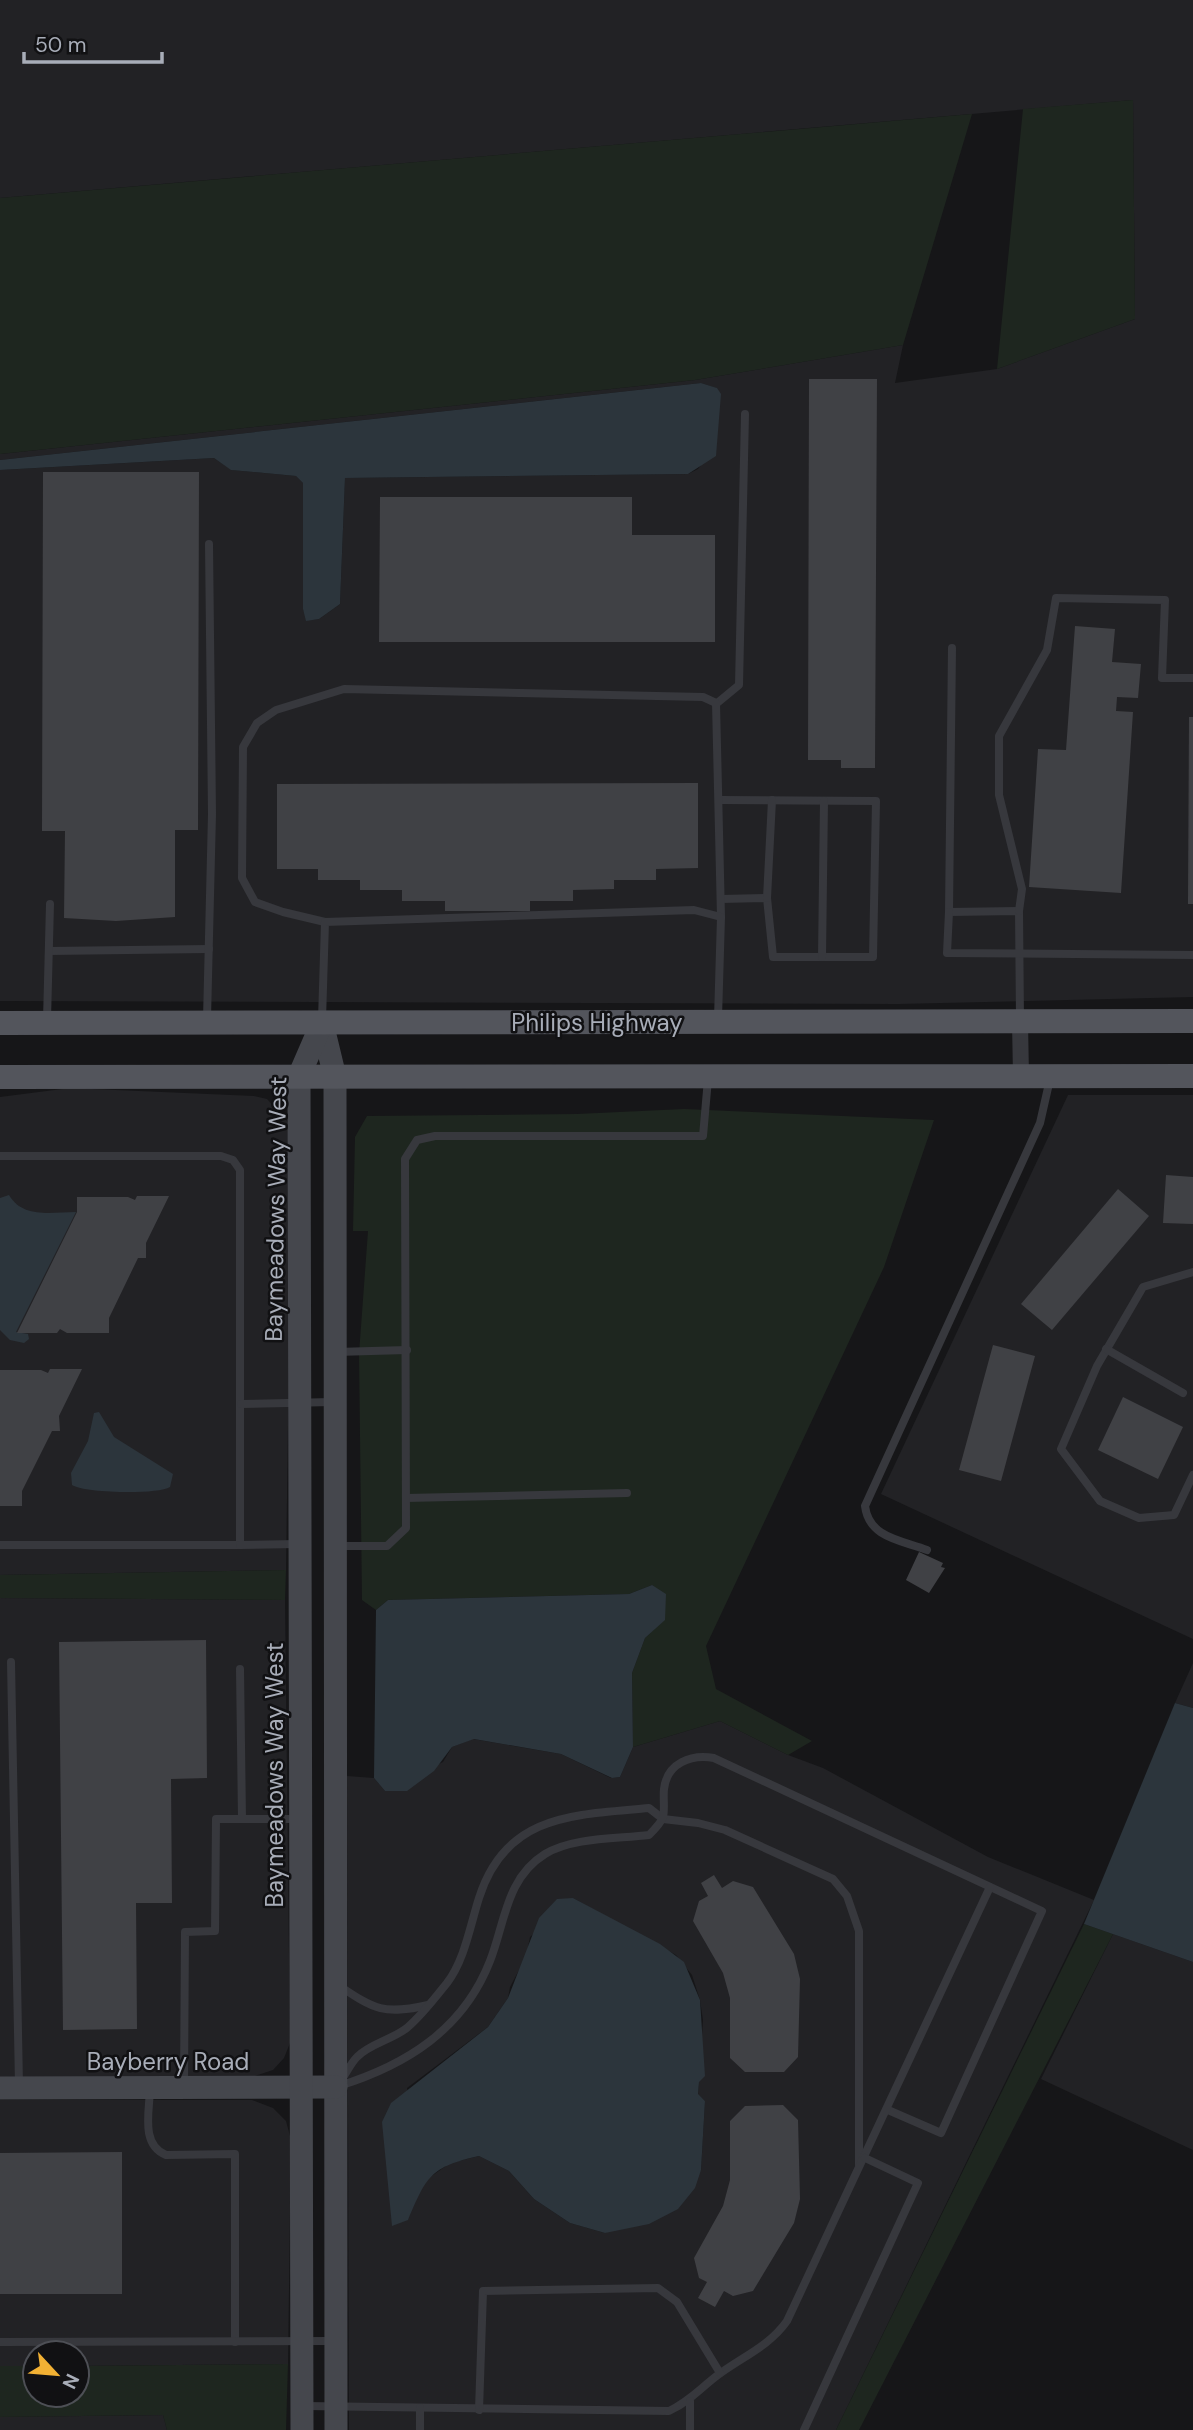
<svg xmlns="http://www.w3.org/2000/svg" width="1193" height="2430" font-family="'DM Sans',sans-serif">
<style>
.built{fill:#222225;fill-rule:evenodd}
.green{fill:#1e261f}
.water{fill:#2c353c}
.building{fill:#404145}
.lines{fill:none;stroke-linecap:round;stroke-linejoin:round}
.lane{stroke:#37383d;stroke-width:8}
.street{stroke:#37383d;stroke-width:16}
.secondary{stroke:#45474d;stroke-width:23}
.primary{stroke:#53555c;stroke-width:24}
.labels{text-anchor:middle;stroke-width:5;stroke-linejoin:round;paint-order:stroke}
.street-label{font-size:24px;fill:#a8adb8;stroke:#111113}
</style>
<rect width="100%" height="100%" fill="#161618"/>
<g class="built">
<path d="M0 0H1193V997L898 1004 0 1001V470L214 458 232 470 296 476 303 483V609L307 620 319 619 340 604 345 478 688 474 698 469 704 461 716 388 701 383 0 460V454L695 380 903 345 895 383 997 369 1135 319 1133 100 0 198Z"/>
<path d="M70 1088 254 1096 267 1099 287 1121 292 1133 286 1570 0 1575V1097Z"/>
<path d="M1068 1095H1193V1639L881 1494Z"/>
<path d="M0 1598 285 1600 290 2043 284 2058 273 2070 249 2078H0Z"/>
<path d="M1193 1663V1708L1175 1703Z"/>
<path d="M720 1721 788 1755 823 1768 988 1857 1094 1900 836 2430H349L347 1776 374 1778 385 1791 443 1762 452 1747 473 1739 561 1754 611 1778 620 1777 633 1747ZM573 1898 676 1955 692 1975 700 2000 703 2020 698 2095 705 2101 701 2170 605 2233 570 2223 534 2199 509 2171 479 2156 450 2163 426 2180 407 2088 488 2027 508 1998 510 1987 526 1957 530 1937Z"/>
<path d="M1113 1934 1193 1962V2150L1041 2079Z"/>
<path d="M0 2100H252L273 2108 286 2121 291 2140 288 2364 77 2366V2353H35V2366H0Z"/>
<path d="M163 2415 167 2430H0V2417Z"/>
</g>
<g class="green">
<path d="M1133 100 1135 319 997 369 1023 109Z"/>
<path d="M972 114 903 345 695 380 0 454V198Z"/>
<path d="M684 1109 934 1120 884 1267 706 1646 716 1689 812 1741 788 1755 720 1721 633 1747 632 1673 645 1638 665 1619 652 1585 629 1594 388 1600 376 1610 362 1600 359 1354 368 1231H353L355 1137 367 1116 577 1114Z"/>
<path d="M286 1570 285 1600 0 1598V1575Z"/>
<path d="M1084 1924 1113 1934 859 2430H836Z"/>
<path d="M288 2364 286 2430H167L163 2415 0 2417V2366H35V2395H77V2366Z"/>
</g>
<g class="water">
<path d="M701 383 717 388 721 394 716 456 688 474 345 478 340 604 319 619 306 621 303 609V483L296 476 231 470 214 458 0 470V460Z"/>
<path d="M9 1195C23 1219 52 1212 76 1212L16 1332 28 1334 29 1339 24 1343 10 1340 0 1330V1198Z"/>
<path d="M99 1412 114 1437 173 1474 170 1487C157 1495 84 1493 72 1485L71 1473 88 1441 94 1413Z"/>
<path d="M652 1585 666 1594 665 1620 645 1638 632 1673 633 1747 620 1777 612 1778 561 1754 474 1739 452 1747 434 1771 407 1791H385L374 1778 376 1610 388 1600 629 1594Z"/>
<path d="M1175 1703 1193 1708V1962L1084 1924Z"/>
<path d="M573 1898 660 1944 684 1962 700 2000 705 2076 699 2082 698 2094 705 2101 701 2170 695 2188 678 2209 649 2224 605 2233 570 2223 534 2199 509 2171 479 2156C430 2167 427 2176 408 2220L392 2226 382 2122 391 2103 488 2027 508 1998 539 1918 557 1899Z"/>
</g>
<g class="building">
<path d="M809 379H877L875 768H841V760H808Z"/>
<path d="M43 472H199L198 830H175V917L116 921 64 918 65 831H42Z"/>
<path d="M380 497H632V535H715V642H379Z"/>
<path d="M1075 626 1115 629 1112 662 1141 664 1138 698 1117 697 1116 711 1133 712 1121 893 1029 887 1038 749 1066 750Z"/>
<path d="M1189 717H1193V904H1188Z"/>
<path d="M698 783V868L656 869V880H614V889L573 890V901H530V911H445V901H402V890H360V880H318V869H277V784Z"/>
<path d="M1166 1175 1193 1177V1224L1163 1223Z"/>
<path d="M1118 1189 1149 1216 1052 1330 1021 1304Z"/>
<path d="M137 1196H169L146 1243V1258H138L109 1318V1333H67L60 1329 57 1333H17L77 1212V1197H128L135 1200Z"/>
<path d="M993 1345 1035 1356 1001 1481 959 1470Z"/>
<path d="M50 1369H82L59 1416 60 1431H52L22 1491V1506H0V1370H41L48 1373Z"/>
<path d="M1123 1397 1183 1427 1158 1479 1098 1450Z"/>
<path d="M919 1552 943 1563 941 1567 945 1568 929 1593 906 1580Z"/>
<path d="M206 1640 207 1778 171 1779 172 1903H136L137 2029 63 2030 59 1642Z"/>
<path d="M714 1875 722 1888 733 1881 753 1887 794 1954 800 1979 798 2057 784 2072H745L730 2058V1998L723 1973 693 1921 699 1901 708 1896 701 1883Z"/>
<path d="M783 2105 798 2120 800 2199 794 2223 753 2291 733 2296 724 2291 715 2307 698 2298 707 2282 699 2278 694 2258 723 2206 730 2180V2121L745 2106Z"/>
<path d="M122 2152V2294H0V2153Z"/>
</g>
<g class="lines">
<g class="lane">
<path d="M952 648 949 912 1019 911 1020 1019"/>
<path d="M716 704 739 685 745 414"/>
<path d="M720 800 876 801 873 957H773L767 898 721 899"/>
<path d="M767 898 772 800"/>
<path d="M1019 911 1022 889 999 795V736L1047 650 1056 598 1165 600 1162 678H1193"/>
<path d="M949 912 947 953 1193 955"/>
<path d="M325 922 283 912 255 902 242 878 243 747 257 723 276 710 344 689 703 697 716 703 721 917"/>
<path d="M49 951 209 949"/>
<path d="M822 957 824 801"/>
<path d="M207 1019 212 814 209 544"/>
<path d="M47 1020 50 904"/>
<path d="M322 1020 325 922 694 910 721 917 718 1018"/>
<path d="M0 1156H221L233 1160 240 1170V1545H0"/>
<path d="M1193 1272 1143 1287 1097 1366 1061 1449 1100 1501 1139 1518 1174 1515 1193 1475"/>
<path d="M1106 1349 1183 1393"/>
<path d="M336 1352 407 1350"/>
<path d="M241 1404 332 1402"/>
<path d="M406 1498 627 1493"/>
<path d="M240 1545 297 1544"/>
<path d="M338 1546H387L406 1528 405 1159 417 1140 435 1136H703L708 1079"/>
<path d="M927 1550C901 1540 869 1538 865 1506L1040 1123 1050 1079"/>
<path d="M11 1662 19 2085"/>
<path d="M240 1669 242 1819"/>
<path d="M338 1985C375 2010 384 2015 428 2005"/>
<path d="M342 2079C347 2072 351 2063 357 2057 369 2044 394 2039 408 2027 422 2015 435 1998 447 1983 465 1959 470 1926 479 1898 506 1813 575 1815 649 1808L663 1819 698 1823 725 1830 833 1879 847 1896 859 1931V2165"/>
<path d="M184 2086 185 1932 215 1931 216 1819H299"/>
<path d="M339 2086C406 2065 463 2030 490 1961 505 1923 506 1878 545 1854 573 1837 617 1839 649 1835 654 1830 661 1823 663 1817 665 1809 663 1798 664 1789 667 1763 691 1754 714 1758L1042 1911 941 2133 888 2110"/>
<path d="M150 2090C149 2113 141 2145 166 2155L235 2154V2342"/>
<path d="M0 2342 333 2341"/>
<path d="M305 2406 669 2411C692 2400 702 2386 722 2372 746 2355 770 2345 787 2321L990 1887"/>
<path d="M420 2408V2430"/>
<path d="M479 2410 483 2291 658 2288 677 2302 720 2373"/>
<path d="M690 2430V2401"/>
<path d="M804 2430 918 2183 865 2158"/>
</g>
<path class="street" d="M1020 1022 1021 1076"/>
<g class="secondary">
<path d="M322 1023 335 1077 336 2430"/>
<path d="M0 2088 336 2087"/>
<path d="M302 2430 299 1076 322 1023"/>
</g>
<g class="primary">
<path d="M0 1023 1193 1021"/>
<path d="M0 1077 1193 1076"/>
</g>
</g>
<g class="labels">
<g class="street-label">
<text x="597" y="1031">Philips Highway</text>
<text transform="translate(276 1209) rotate(-89)" y="8">Baymeadows Way West</text>
<text transform="translate(275 1775) rotate(-90)" y="8">Baymeadows Way West</text>
<text x="168" y="2070">Bayberry Road</text>
</g>
</g>
<g transform="translate(56 2374) rotate(116)"><circle r="33" fill="#111113" stroke="#4d4f55" stroke-width="2"/>
<path d="M0-5L12 26L0 18L-12 26Z" fill="#f2b134"/>
<text y="-10" font-size="19" font-weight="bold" text-anchor="middle" fill="#a8adb8">N</text>
</g>
<path d="M24 52v10h138v-10" fill="none" stroke="#a8adb8" stroke-width="3.5"/>
<text x="35" y="52" font-size="21" fill="#a8adb8" stroke="#111113" stroke-width="5" paint-order="stroke">50 m</text>
</svg>
